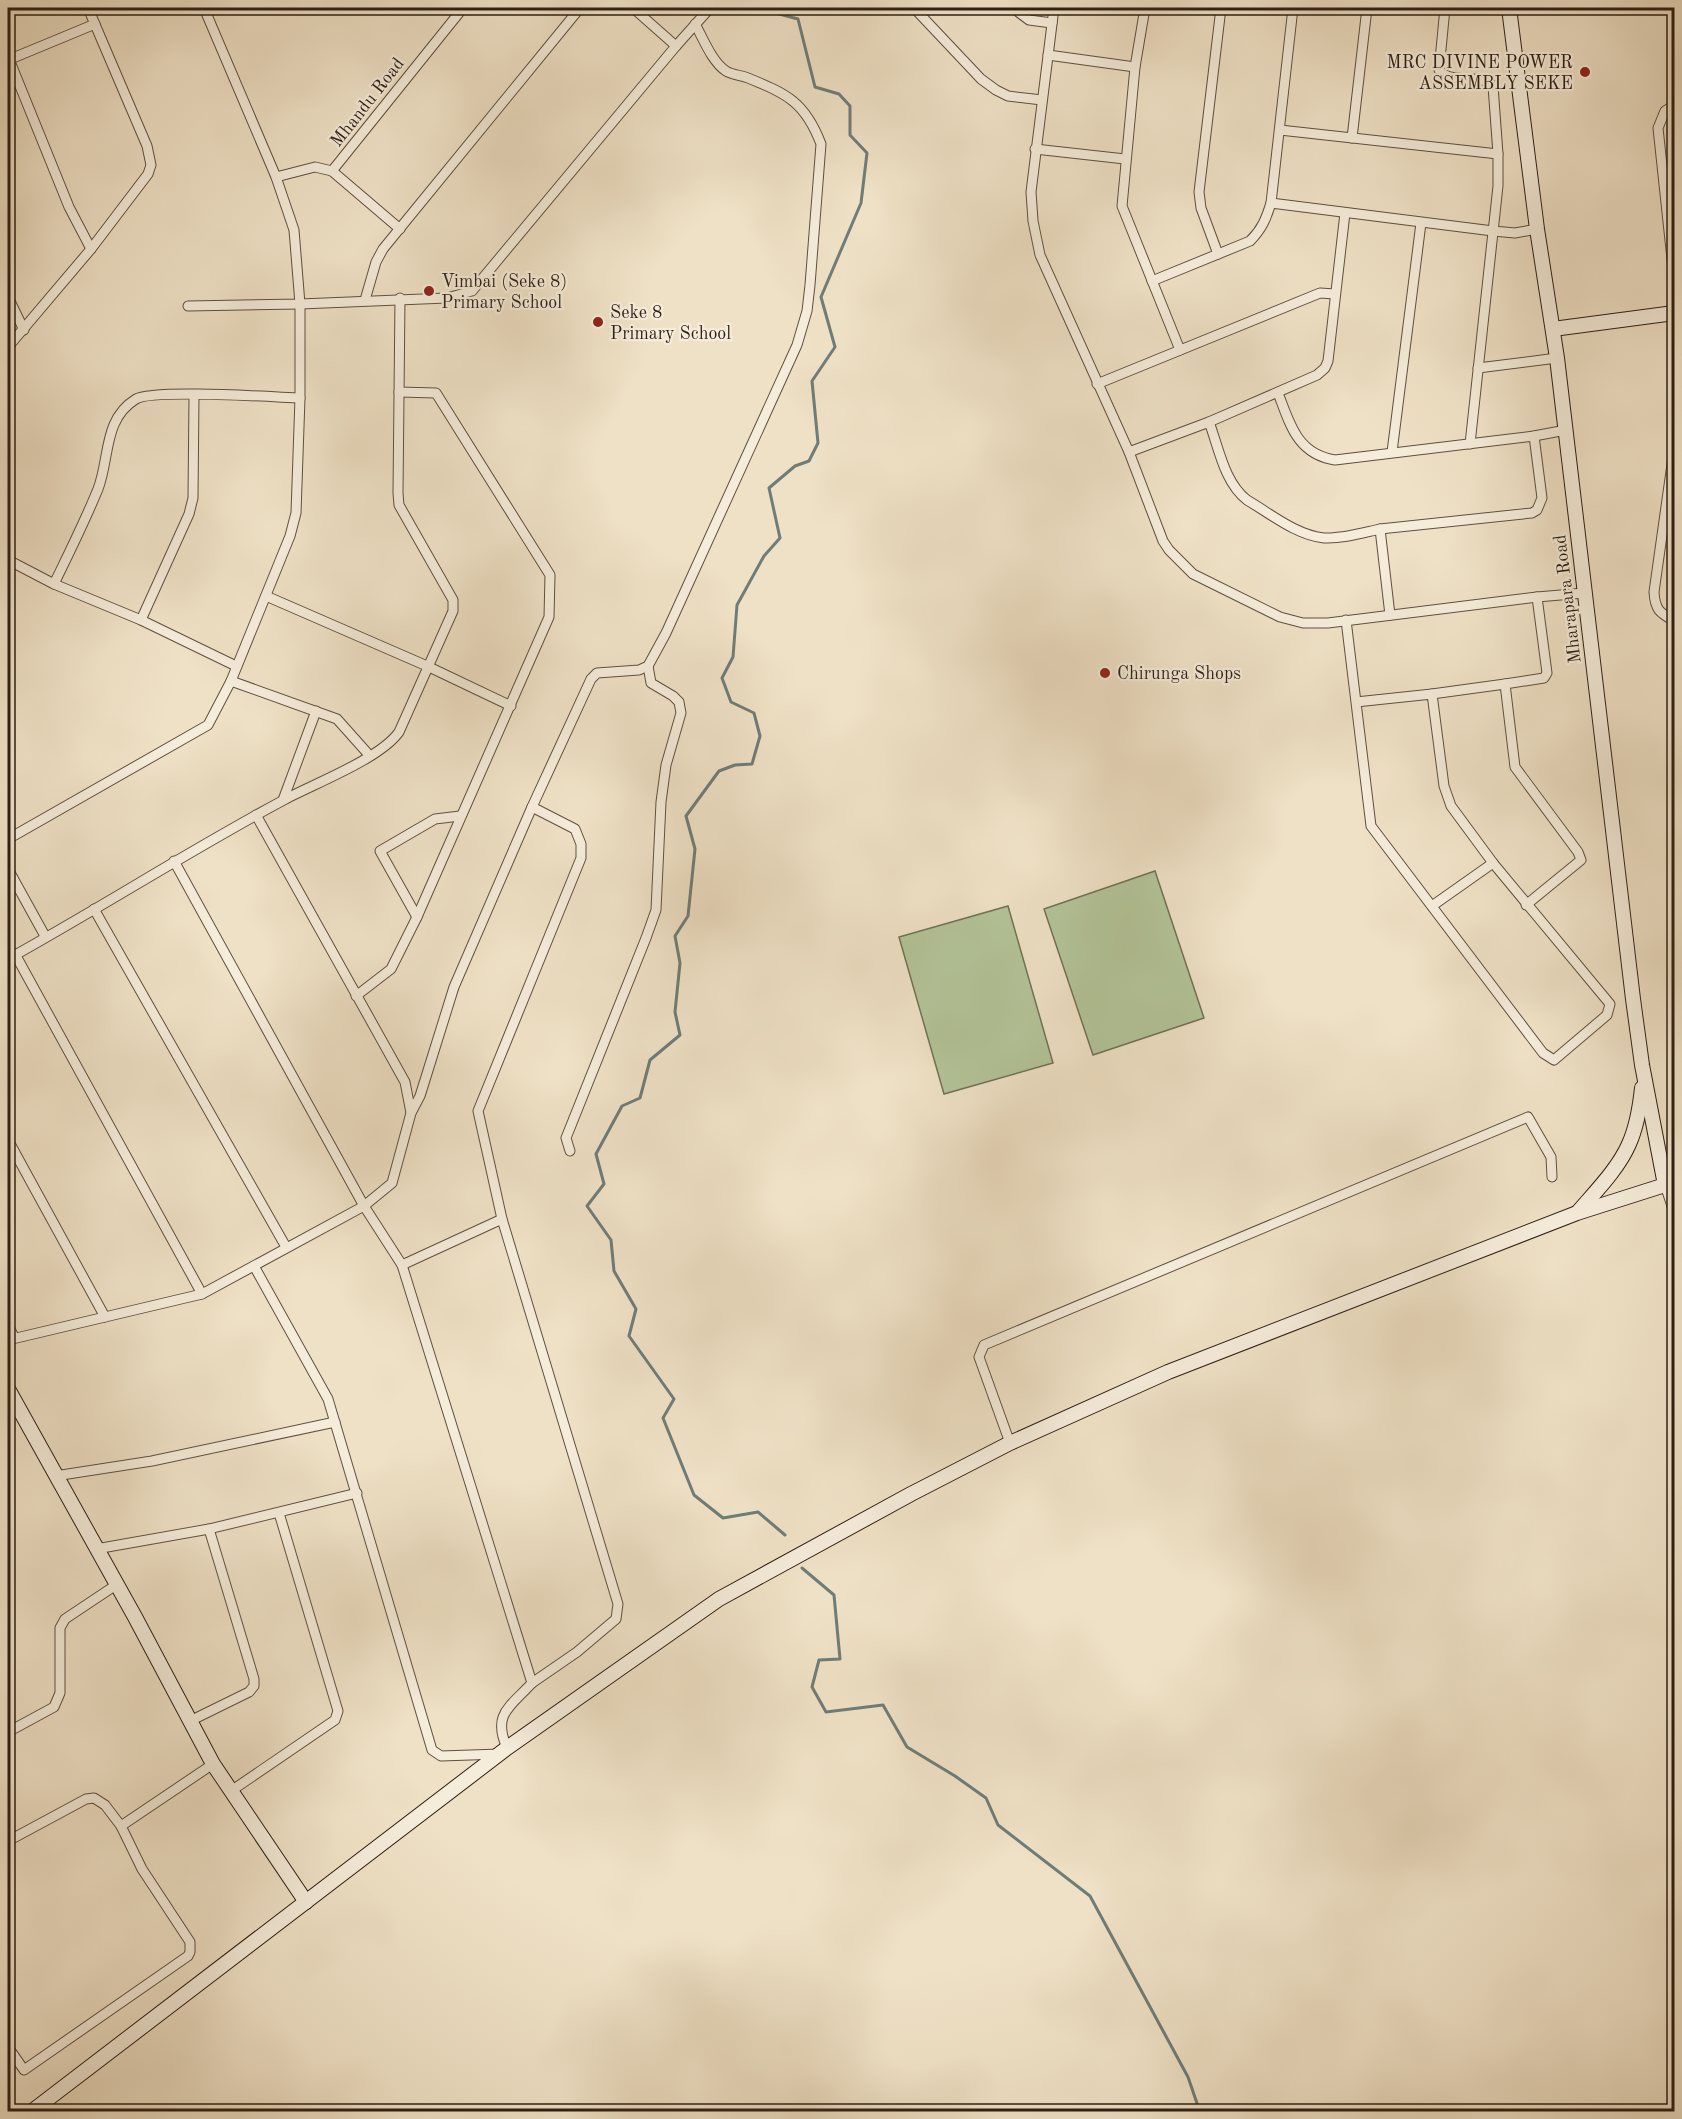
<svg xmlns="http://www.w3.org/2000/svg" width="1682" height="2119" font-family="'Old Standard TT',serif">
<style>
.green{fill:#b3c499;stroke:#707256;stroke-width:1.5}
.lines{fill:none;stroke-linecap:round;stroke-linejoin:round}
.stream{stroke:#6f7d78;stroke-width:3}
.street-casing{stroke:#5e5040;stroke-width:11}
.secondary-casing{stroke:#2d1f14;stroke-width:16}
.street{stroke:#f5ecda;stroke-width:9}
.secondary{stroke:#f5ecda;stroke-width:14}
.poi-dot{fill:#8f2418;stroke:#f5ecda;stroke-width:2}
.labels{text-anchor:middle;stroke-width:4.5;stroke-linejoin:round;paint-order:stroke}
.poi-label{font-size:18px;fill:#2d1f14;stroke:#f5ecda;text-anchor:start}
.street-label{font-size:18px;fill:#2d1f14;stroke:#f5ecda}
</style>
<rect width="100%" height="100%" fill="#efe1c6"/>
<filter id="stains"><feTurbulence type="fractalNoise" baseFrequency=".00333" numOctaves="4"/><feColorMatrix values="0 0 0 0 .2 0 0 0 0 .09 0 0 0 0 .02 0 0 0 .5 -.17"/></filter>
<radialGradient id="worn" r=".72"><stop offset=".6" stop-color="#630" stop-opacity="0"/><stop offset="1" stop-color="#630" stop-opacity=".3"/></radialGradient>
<g class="green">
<path d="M1155 871 1204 1018 1093 1055 1044 909Z"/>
<path d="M1008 906 1053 1063 944 1094 899 937Z"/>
</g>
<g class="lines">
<g class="stream">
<path d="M764 8 768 11 798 19 815 87 839 94 850 106V135L867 153 861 203 821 297 835 347 812 381 818 443 809 461 795 466 769 488 780 538 764 556 737 605 733 657 722 678 731 702 754 713 760 736 752 764 735 765 719 771 686 816 695 849 688 916 675 936 680 963 675 1012 680 1035 650 1060 640 1098 622 1106 596 1154 604 1184 587 1206 611 1240 614 1271 636 1309 629 1336 674 1399 663 1418 694 1495 723 1518 758 1512 785 1535"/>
<path d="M802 1568 834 1595 840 1659 819 1660 812 1687 826 1712 883 1705 907 1747 955 1776 986 1798 998 1825 1090 1896 1188 2077 1200 2112"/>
</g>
<g class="street-casing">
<g id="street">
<path d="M633 8 676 46"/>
<path d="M914 8 981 79 996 90 1008 96 1042 100"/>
<path d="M1013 8 1029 20 1052 23"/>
<path d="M1054 8 1031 192 1033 221 1040 255 1129 452 1163 541 1169 550 1193 574 1280 617 1303 623H1328L1537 597 1584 593"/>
<path d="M1145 8 1135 67 1122 206 1180 350"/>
<path d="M1445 8 1439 70C1453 86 1480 72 1493 86L1498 154V186L1470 444"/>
<path d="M1048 55 1135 67"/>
<path d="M9 59 69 207 91 249"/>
<path d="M8 60 95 24"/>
<path d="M1674 105 1665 111 1658 128 1674 278"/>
<path d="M1280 130 1498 154"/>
<path d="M1352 138 1367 8"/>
<path d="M1035 149 1125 159"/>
<path d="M332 171 400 229"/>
<path d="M276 177 315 167 332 171 463 8"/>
<path d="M1271 203 1493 231 1515 233 1537 229"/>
<path d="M1218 254 1201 208 1199 192 1221 8"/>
<path d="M1152 281 1250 241C1262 229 1266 219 1271 203L1293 8"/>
<path d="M8 297 24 330"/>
<path d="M365 300 376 262 383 249 580 8"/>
<path d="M188 306 300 304 447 298 472 291 676 46 710 8"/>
<path d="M8 347 91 249 148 174 151 165 147 146 88 8"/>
<path d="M1478 368 1557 358"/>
<path d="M1097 384 1320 293 1335 294"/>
<path d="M1278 393C1290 424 1297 454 1335 460L1534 436 1566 430"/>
<path d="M1209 422 1317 375 1325 368 1328 361 1345 213"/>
<path d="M1674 450 1654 592C1655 610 1660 613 1674 621"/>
<path d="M1129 452 1209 422C1219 448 1224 482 1247 500 1271 514 1296 535 1324 538 1342 539 1362 533 1380 529L1390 615"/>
<path d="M1392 452 1421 223"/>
<path d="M1380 529 1532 513 1537 510 1542 498 1534 436"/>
<path d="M8 560 54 584 141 620 236 666"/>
<path d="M54 584C69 553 85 521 98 489 110 458 103 419 136 399 153 389 273 397 300 398"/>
<path d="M266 596 427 666 511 706"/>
<path d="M141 620 189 514 193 498 194 395"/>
<path d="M1346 620 1371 826 1543 1053 1554 1060 1607 1015 1610 1004 1493 863 1451 806 1444 786 1432 694 1356 702"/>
<path d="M231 681 337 719 370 756"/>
<path d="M1505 684 1544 678 1547 673 1537 597"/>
<path d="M1432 694 1505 684 1515 767 1578 852 1581 860 1526 905"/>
<path d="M283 800 316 711"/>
<path d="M532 807 575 829 581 844V858L478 1111 502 1219 618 1604 616 1619 577 1652 532 1683"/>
<path d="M1674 837V841"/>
<path d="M8 839 208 725 231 681 290 536 296 513 300 398V304L294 230 276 177 204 8"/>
<path d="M174 861 364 1206 402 1265 532 1683C510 1707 492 1714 507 1748"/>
<path d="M8 869 45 936"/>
<path d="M1432 906 1493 863"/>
<path d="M94 909 286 1247"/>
<path d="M417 917 380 851 435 819 460 816"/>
<path d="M15 954 202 1294"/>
<path d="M8 959C100 908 189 851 282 801 313 784 380 759 399 732L453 611V600L399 505 398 493 400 298"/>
<path d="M356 996 391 969 417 917 549 617 550 575 436 393 399 392"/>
<path d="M411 1113 420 1096 454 987 532 807 591 679 597 673 639 670 648 666 666 633 797 345 807 311 810 285 821 144C805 102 787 94 748 78 741 75 732 75 726 71 712 62 703 38 695 24"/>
<path d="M8 1140 105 1317"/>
<path d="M570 1151 566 1138 646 938 656 910 661 802 666 765 681 713 679 702 673 696 651 683 648 666"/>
<path d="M1665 1185 1674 1212"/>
<path d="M402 1265 502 1219"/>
<path d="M254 1266 328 1399 432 1750 441 1756 500 1754"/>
<path d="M8 1325 14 1337"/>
<path d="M8 1340 202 1294 364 1206 392 1183 411 1113 405 1082 256 815"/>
<path d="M1010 1443 979 1357 984 1345 1528 1117 1551 1157 1552 1177"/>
<path d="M55 1476 152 1461 335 1422"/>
<path d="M96 1549 209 1529 357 1493"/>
<path d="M190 1721 249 1692 254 1686V1679L209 1529"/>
<path d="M8 1732 54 1707 60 1693V1628L65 1619 116 1585"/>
<path d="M231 1791 335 1720 338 1711 279 1513"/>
<path d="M121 1826 213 1764"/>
<path d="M8 1841 86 1799 94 1798 105 1805 121 1826 142 1869 190 1942V1952L188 1956 24 2070 8 2047"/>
</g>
</g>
<g class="secondary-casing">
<g id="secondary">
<path d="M1553 329 1674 313"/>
<path d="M1578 1212C1596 1191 1618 1169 1629 1144 1637 1126 1640 1107 1642 1088"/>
<path d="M8 1389 135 1617 213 1764 306 1902"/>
<path d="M31 2112 507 1748 719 1599 911 1494 1010 1443 1168 1372 1577 1213 1665 1185 1642 1065 1633 999 1557 358 1537 229 1509 8"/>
</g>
</g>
<use href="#street" class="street"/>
<use href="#secondary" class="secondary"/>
</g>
<g class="poi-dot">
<circle cx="1585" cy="72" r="6"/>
<circle cx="429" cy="291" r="6"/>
<circle cx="598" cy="322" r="6"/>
<circle cx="1105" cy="673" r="6"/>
</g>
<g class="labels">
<g class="poi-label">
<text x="1573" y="68" text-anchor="end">MRC DIVINE POWER<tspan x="1573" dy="21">ASSEMBLY SEKE</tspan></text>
<text x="441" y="287">Vimbai (Seke 8)<tspan x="441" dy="21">Primary School</tspan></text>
<text x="610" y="318">Seke 8<tspan x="610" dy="21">Primary School</tspan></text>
<text x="1117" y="679">Chirunga Shops</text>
</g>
<g class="street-label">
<text transform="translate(367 102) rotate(-52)" y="6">Mhandu Road</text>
<text transform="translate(1567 599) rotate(-97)" y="6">Mharapara Road</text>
</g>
</g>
<rect width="1682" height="2119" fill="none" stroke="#efe1c6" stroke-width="30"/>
<rect x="9" y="9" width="1664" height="2101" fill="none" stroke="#2d1f14" stroke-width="3"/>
<rect x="15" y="15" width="1652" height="2089" fill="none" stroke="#2d1f14" stroke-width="1.5"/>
<rect width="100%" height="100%" filter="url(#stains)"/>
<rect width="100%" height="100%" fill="url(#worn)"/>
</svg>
